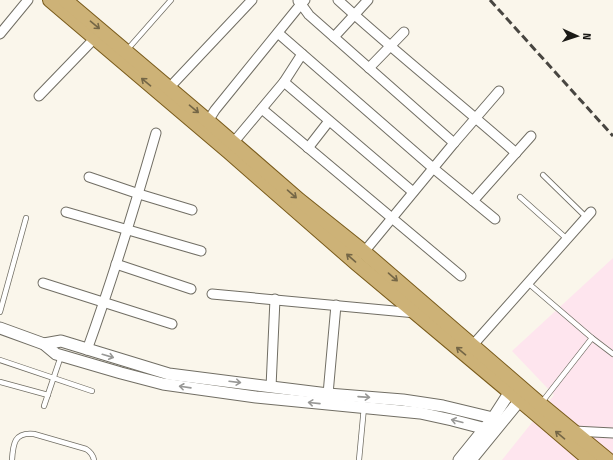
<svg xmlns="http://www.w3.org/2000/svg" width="613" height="460" font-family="'Fira Sans Condensed',sans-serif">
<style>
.industrial{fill:#fee5ee}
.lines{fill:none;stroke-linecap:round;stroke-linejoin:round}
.service-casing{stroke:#716e64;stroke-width:6}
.minor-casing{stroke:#716e64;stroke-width:11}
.tertiary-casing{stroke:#716e64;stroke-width:13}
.primary-casing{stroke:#795b1b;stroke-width:16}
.service{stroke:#fff;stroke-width:4.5}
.minor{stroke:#fff;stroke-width:9}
.tertiary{stroke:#fff;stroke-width:11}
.primary{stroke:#cdb277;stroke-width:14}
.rail{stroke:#484641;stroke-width:3;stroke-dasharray:8 4;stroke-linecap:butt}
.oneway{stroke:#746646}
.oneway2{stroke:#989896}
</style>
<rect width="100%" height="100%" fill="#faf6eb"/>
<path class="industrial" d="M613 258V460H502L554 395 512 351Z"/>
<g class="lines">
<g class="service-casing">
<g id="service">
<path d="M127 50 171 0"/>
<path d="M543 175 586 217"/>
<path d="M520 197 567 239"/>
<path d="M528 283 592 338 613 354"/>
<path d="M0 312 26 218"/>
<path d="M0 360 92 391"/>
<path d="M0 382 48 395"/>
<path d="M542 402 592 338"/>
<path d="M44 406 61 356"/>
<path d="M12 460C13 444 14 432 34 434L86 449C91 452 93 455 94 460"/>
<path d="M359 460 364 407"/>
</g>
</g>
<g class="minor-casing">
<g id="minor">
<path d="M305 0 301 4 309 15 454 143 364 252"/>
<path d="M338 0C396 53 457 101 516 153"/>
<path d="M278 33 433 168 495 219"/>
<path d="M0 34 28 0"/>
<path d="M334 37 368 0"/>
<path d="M369 68 404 32"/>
<path d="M284 82 413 192"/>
<path d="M169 88 252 0"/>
<path d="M39 96 94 39"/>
<path d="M262 109 461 276"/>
<path d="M208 121 215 110 301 4 298 1"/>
<path d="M233 143 284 82 302 54"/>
<path d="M454 143 499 91"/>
<path d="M308 148 329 121"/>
<path d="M89 177 139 194 192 210"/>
<path d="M473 201 531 136"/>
<path d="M66 212 201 251"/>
<path d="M116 264 191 289"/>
<path d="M43 283 172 324"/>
<path d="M212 294 416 313"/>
<path d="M472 346 591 212"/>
<path d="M87 350C113 278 135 206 156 133"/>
<path d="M271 387 275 299"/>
<path d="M328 394 336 305"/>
<path d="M574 431 613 433"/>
</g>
</g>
<g class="tertiary-casing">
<g id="tertiary">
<path d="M0 328 44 344 56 354 121 373 163 384 256 397 420 413 452 420 494 431"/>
<path d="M44 344 61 341 169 374 328 394 403 400 443 406 493 418 502 421"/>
<path d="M459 460 493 418 513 387"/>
<path d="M471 460 525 394"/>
</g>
</g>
<g class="primary-casing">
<g id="primary">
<path d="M50 0 229 152 356 263 510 392 534 412 590 460"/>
<path d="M65 0 208 121 299 200 364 252 540 404 608 460"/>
</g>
</g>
<use href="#service" class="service"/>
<use href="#minor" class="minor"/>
<use href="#tertiary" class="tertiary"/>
<use href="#primary" class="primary"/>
<path class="rail" d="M490 0 613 136"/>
</g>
<defs><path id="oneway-shaft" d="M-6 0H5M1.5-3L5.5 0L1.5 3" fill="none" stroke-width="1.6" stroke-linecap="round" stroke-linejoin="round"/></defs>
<g class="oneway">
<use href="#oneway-shaft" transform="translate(95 25) rotate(40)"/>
<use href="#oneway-shaft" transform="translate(146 82) rotate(-140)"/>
<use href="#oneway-shaft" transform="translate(194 109) rotate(40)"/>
<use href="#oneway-shaft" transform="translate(292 194) rotate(41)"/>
<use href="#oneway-shaft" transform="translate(351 258) rotate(-139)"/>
<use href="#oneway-shaft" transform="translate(393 277) rotate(41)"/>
<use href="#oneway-shaft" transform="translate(461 351) rotate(-140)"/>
<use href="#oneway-shaft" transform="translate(560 435) rotate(-140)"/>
</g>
<g class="oneway2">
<use href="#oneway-shaft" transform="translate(108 356) rotate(16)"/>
<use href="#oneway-shaft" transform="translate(235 382) rotate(7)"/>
<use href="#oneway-shaft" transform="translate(185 387) rotate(-172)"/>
<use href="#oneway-shaft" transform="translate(364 397) rotate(4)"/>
<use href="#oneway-shaft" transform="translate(314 403) rotate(-174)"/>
<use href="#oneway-shaft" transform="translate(457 421) rotate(-166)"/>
</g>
<g transform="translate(577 36) rotate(93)" stroke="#faf6eb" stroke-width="3" paint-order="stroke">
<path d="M0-3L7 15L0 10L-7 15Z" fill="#1b1a16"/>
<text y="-6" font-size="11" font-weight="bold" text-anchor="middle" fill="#1b1a16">N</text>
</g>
</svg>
